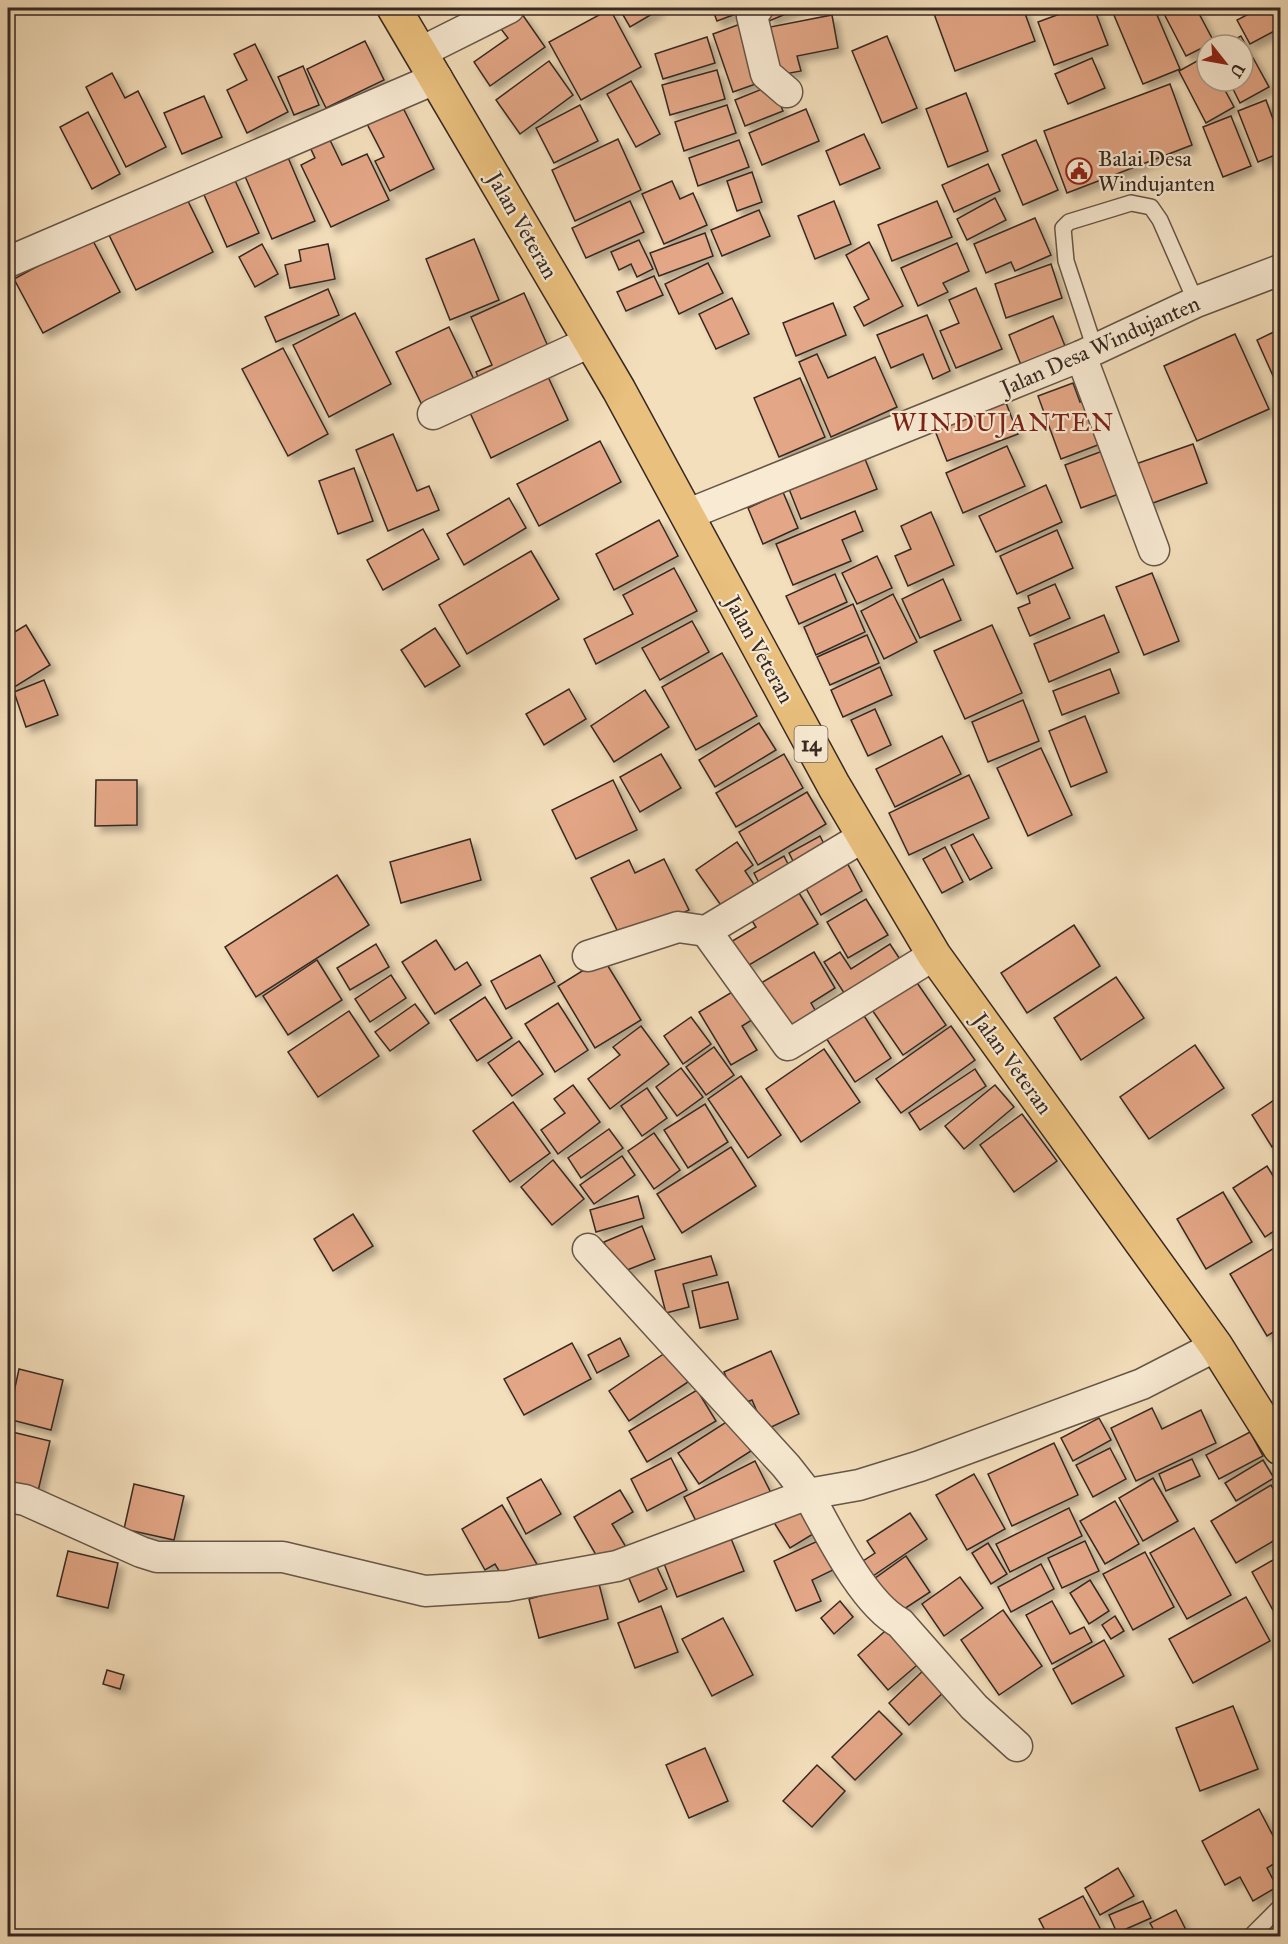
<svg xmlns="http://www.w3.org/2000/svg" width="1288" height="1944" font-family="'IM FELL Great Primer',serif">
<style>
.building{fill:#e3a686;stroke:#362922;stroke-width:1.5;filter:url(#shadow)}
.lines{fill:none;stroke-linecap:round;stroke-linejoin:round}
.service-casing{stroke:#665648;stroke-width:18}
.minor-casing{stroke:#665648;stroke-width:33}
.trunk-casing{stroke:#362922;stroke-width:36}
.service{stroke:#f8ead3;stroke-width:15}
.minor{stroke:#f8ead3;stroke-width:30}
.trunk{stroke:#eac07e;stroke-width:33}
.labels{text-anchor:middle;stroke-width:4.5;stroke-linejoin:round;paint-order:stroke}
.shield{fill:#f8ead3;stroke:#706357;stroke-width:1.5}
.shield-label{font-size:21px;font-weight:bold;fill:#362922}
.poi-label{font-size:22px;fill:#362922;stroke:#f8ead3;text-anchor:start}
.street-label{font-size:22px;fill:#362922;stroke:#f8ead3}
.quarter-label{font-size:26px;letter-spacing:1.5px;fill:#7a1f14;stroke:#f8ead3}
</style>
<defs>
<filter id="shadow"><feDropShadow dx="5.5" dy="5.5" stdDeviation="3" flood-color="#0004"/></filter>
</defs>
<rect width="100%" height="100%" fill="#f4dfbc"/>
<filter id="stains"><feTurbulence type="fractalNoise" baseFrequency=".00333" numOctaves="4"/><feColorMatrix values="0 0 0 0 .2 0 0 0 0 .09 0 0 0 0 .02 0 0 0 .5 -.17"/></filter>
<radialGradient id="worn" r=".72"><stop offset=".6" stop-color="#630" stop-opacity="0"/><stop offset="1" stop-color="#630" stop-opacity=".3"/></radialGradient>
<g class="building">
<path d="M619 8H657L659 10 630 27Z"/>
<path d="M712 8H752L717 21Z"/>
<path d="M764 8H800L769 21Z"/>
<path d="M944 8H1023L1035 41 955 71 933 11Z"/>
<path d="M1076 8H1094L1108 45 1054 65 1038 22Z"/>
<path d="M1111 8H1154L1180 69 1143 84Z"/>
<path d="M1161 8H1196L1214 42 1186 56Z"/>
<path d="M1260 8H1279L1280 28 1250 44 1237 20Z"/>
<path d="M610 9 641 67 581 100 549 42Z"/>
<path d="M522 14 545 47 490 86 474 62 508 38 501 29Z"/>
<path d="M832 15 838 48 797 56 801 71 774 76 765 28Z"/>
<path d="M743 23 764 81 733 92 713 34Z"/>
<path d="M887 36 917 108 882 123 852 51Z"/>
<path d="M1241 36 1269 87 1240 103 1229 81H1243V45H1224Z"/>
<path d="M707 37 715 63 663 79 655 54Z"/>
<path d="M365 41 384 80 326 108 307 69Z"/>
<path d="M255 44 288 112 247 133 227 90 247 80 234 54Z"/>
<path d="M1206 56 1207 81H1220L1234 107 1206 123 1179 71Z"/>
<path d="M1092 58 1105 88 1068 104 1055 74Z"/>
<path d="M549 61 573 95 520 134 496 100Z"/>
<path d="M303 66 319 105 294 115 278 77Z"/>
<path d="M717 70 725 99 670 115 662 85Z"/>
<path d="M112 73 125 98 138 91 166 147 126 167 86 87Z"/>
<path d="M631 81 660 134 636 147 607 94Z"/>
<path d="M1170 84 1192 145 1067 193 1044 131Z"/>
<path d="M772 85 783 111 745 126 735 100Z"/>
<path d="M966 93 988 151 948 167 926 109Z"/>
<path d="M204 96 222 137 182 154 164 113Z"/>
<path d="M399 100 434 169 390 191 375 161 384 157 364 118Z"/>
<path d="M1266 100 1280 138V153L1258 162 1238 111Z"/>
<path d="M580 105 598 141 554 163 536 128Z"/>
<path d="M727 105 736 133 684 151 675 122Z"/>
<path d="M806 109 819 141 762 165 749 133Z"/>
<path d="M88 112 120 174 92 189 60 127Z"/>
<path d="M1231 116 1251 166 1223 177 1203 127Z"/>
<path d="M864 134 880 168 840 185 826 151Z"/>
<path d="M328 136 342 165 367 154 389 200 331 227 301 165 315 158 309 145Z"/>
<path d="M618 139 641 190 575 221 552 170Z"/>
<path d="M739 140 749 167 698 186 689 158Z"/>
<path d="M1036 140 1058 190 1023 205 1002 155Z"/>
<path d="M284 148 315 221 272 239 241 167Z"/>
<path d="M988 164 1000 191 954 212 942 185Z"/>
<path d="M752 172 762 202 737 211 727 181Z"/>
<path d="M232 174 259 233 227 247 201 188Z"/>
<path d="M672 181 680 199 693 193 707 225 664 244 642 194Z"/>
<path d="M186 197 213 252 136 290 109 235Z"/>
<path d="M995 198 1006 220 967 240 957 219Z"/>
<path d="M630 201 644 232 586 258 572 228Z"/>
<path d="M834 201 851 244 815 259 798 216Z"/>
<path d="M937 201 952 237 892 261 878 225Z"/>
<path d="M759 210 770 236 722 256 711 230Z"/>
<path d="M1035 218 1051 255 1015 271 1011 262 986 273 974 244Z"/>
<path d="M705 233 713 256 659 276 650 253Z"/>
<path d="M91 237 120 292 43 333 14 279Z"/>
<path d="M474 239 499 300 450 320 426 259Z"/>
<path d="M639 240 653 269 637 277 631 264 619 270 611 252Z"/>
<path d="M869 242 903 306 864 326 854 307 869 299 846 255Z"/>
<path d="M957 243 969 271 943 283 948 292 918 306 901 268Z"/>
<path d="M262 244 278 274 255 287 239 257Z"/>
<path d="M328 244 335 279 290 288 285 265 301 261 299 250Z"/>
<path d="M708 263 723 293 679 314 665 284Z"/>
<path d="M1051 264 1062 298 1006 318 995 284Z"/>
<path d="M654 276 663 295 626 311 617 292Z"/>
<path d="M976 288 1002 349 956 368 940 331 959 323 949 300Z"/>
<path d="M328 289 339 315 276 342 265 317Z"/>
<path d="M524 293 551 353 481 384 476 372 492 365 471 317Z"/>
<path d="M732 298 749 334 716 349 699 314Z"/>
<path d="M833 303 846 335 796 356 783 323Z"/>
<path d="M355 313 391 384 329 417 293 345Z"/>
<path d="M927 315 950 371 933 379 923 354 891 368 877 335Z"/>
<path d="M1053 316 1065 346 1021 365 1009 335Z"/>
<path d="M449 327 476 384 424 409 396 352Z"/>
<path d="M1280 329V385L1278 387 1257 340Z"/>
<path d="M1235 334 1269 409 1197 441 1164 366Z"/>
<path d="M283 348 328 434 288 456 242 369Z"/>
<path d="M817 354 828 378 875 357 897 407 831 437 799 362Z"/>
<path d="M543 366 568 420 491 458 466 404Z"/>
<path d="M800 378 825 437 779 457 754 398Z"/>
<path d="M1073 383 1080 402 1087 400 1103 443 1061 459 1038 396Z"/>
<path d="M1003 395 1018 434 947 461 932 423Z"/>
<path d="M393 434 417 491 429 486 439 510 388 531 356 450Z"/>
<path d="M600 441 621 482 539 526 517 484Z"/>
<path d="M1193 444 1207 483 1145 506 1130 466Z"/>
<path d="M1007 446 1025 486 963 513 946 473Z"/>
<path d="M1108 449 1124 492 1081 508 1065 465Z"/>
<path d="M863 454 877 489 801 519 787 484Z"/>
<path d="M354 468 373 521 338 534 319 481Z"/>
<path d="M1046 485 1062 522 996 552 979 516Z"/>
<path d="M783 492 798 528 763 544 748 508Z"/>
<path d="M509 498 526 528 464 565 447 534Z"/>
<path d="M855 511 863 531 842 540 851 561 793 585 776 544Z"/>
<path d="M931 512 954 565 908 586 895 556 911 549 901 526Z"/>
<path d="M659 520 678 556 614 590 596 554Z"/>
<path d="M423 529 439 559 383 590 367 560Z"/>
<path d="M1057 530 1073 568 1017 594 1000 556Z"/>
<path d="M531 551 559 599 467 654 439 605Z"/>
<path d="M877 556 892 588 857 604 842 573Z"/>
<path d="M674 568 697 611 596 664 584 639 633 614 623 595Z"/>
<path d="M1152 573 1179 641 1144 655 1116 587Z"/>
<path d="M835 574 847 602 799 624 786 596Z"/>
<path d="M943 579 961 620 920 638 902 599Z"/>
<path d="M1055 584 1070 618 1030 636 1018 608 1030 603 1028 596Z"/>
<path d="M893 594 917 642 884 659 861 611Z"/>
<path d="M853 604 865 632 816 655 804 627Z"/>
<path d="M1104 615 1119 652 1049 682 1034 644Z"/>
<path d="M692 621 709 652 660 680 642 648Z"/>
<path d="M26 625 50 665 8 691V636Z"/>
<path d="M992 625 1022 693 965 719 934 651Z"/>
<path d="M435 628 460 666 425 687 401 650Z"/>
<path d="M867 635 879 663 830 685 817 657Z"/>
<path d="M722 653 757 716 696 750 662 687Z"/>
<path d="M880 667 892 695 843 717 831 690Z"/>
<path d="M1110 669 1119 693 1062 715 1053 691Z"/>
<path d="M44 680 58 715 26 727 14 692Z"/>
<path d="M569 689 586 719 544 745 526 714Z"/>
<path d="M645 690 669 727 614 762 591 726Z"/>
<path d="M1023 700 1039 741 988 762 972 722Z"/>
<path d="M875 709 891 745 868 756 851 720Z"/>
<path d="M1085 716 1107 772 1071 787 1049 731Z"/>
<path d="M759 723 776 750 715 787 699 760Z"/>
<path d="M942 736 961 774 895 807 876 769Z"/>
<path d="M1041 748 1072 815 1028 836 997 768Z"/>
<path d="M661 754 681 788 640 812 620 777Z"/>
<path d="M784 754 803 788 736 827 716 793Z"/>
<path d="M969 775 989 818 909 855 889 813Z"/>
<path d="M96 780H137V825L95 826Z"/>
<path d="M613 780 637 830 576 859 552 810Z"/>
<path d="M807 792 826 824 758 865 739 832Z"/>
<path d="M973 834 992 868 970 880 951 845Z"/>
<path d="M820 836 826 848 795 865 789 853Z"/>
<path d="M470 839 481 880 401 903 390 862Z"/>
<path d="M737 842 753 865 745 871 757 889 725 911 696 870Z"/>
<path d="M945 847 963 882 942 893 923 859Z"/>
<path d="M784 856 790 868 760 885 754 873Z"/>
<path d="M664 859 689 910 623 942 591 878 629 860 635 873Z"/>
<path d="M845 859 862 891 821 915 803 883Z"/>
<path d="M337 875 369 925 256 997 225 947Z"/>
<path d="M796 888 818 924 744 968 729 943 756 927 749 916Z"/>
<path d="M866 899 888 935 848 958 827 922Z"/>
<path d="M1074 925 1100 966 1027 1013 1001 973Z"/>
<path d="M436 940 455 970 467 962 481 985 435 1014 402 962Z"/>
<path d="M376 944 389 967 350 990 337 968Z"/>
<path d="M890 944 903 964 848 999 824 962 840 952 851 969Z"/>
<path d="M814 952 835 988 811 1003 819 1017 791 1034 761 983Z"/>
<path d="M540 955 555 982 506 1009 491 981Z"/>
<path d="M603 958 641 1020 595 1048 558 986Z"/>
<path d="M317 960 342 1000 288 1035 263 996Z"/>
<path d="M911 974 946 1025 903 1055 868 1004Z"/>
<path d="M391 975 406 998 370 1022 355 999Z"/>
<path d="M1116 977 1144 1018 1081 1060 1054 1018Z"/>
<path d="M737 989 755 1018 742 1026 757 1050 731 1065 699 1012Z"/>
<path d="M485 997 512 1038 477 1061 450 1020Z"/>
<path d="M558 1003 588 1050 555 1072 525 1024Z"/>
<path d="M415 1004 429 1023 390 1051 375 1032Z"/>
<path d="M349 1011 379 1056 318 1097 288 1052Z"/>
<path d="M861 1011 891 1058 855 1082 824 1035Z"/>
<path d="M691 1017 711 1044 683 1064 664 1036Z"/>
<path d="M641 1026 669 1064 610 1109 588 1079 620 1055 613 1047Z"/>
<path d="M951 1026 975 1060 901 1113 876 1079Z"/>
<path d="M519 1041 543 1074 512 1096 488 1063Z"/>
<path d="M1195 1045 1224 1088 1149 1139 1120 1097Z"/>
<path d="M714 1047 734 1075 706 1095 686 1067Z"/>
<path d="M824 1049 860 1102 801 1142 766 1089Z"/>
<path d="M681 1068 703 1097 677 1116 656 1087Z"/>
<path d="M975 1069 986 1086 920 1130 909 1113Z"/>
<path d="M741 1076 781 1135 748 1158 708 1099Z"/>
<path d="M573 1085 600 1122 558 1154 541 1130 565 1113 554 1099Z"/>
<path d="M995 1085 1014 1107 964 1149 945 1126Z"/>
<path d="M647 1088 667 1118 642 1136 621 1106Z"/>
<path d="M1280 1096V1142L1272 1147 1252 1115Z"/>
<path d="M513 1102 550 1153 510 1182 473 1131Z"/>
<path d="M705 1104 728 1142 688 1168 664 1130Z"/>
<path d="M1022 1114 1057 1161 1014 1192 980 1145Z"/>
<path d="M609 1129 623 1148 581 1178 568 1158Z"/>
<path d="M654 1133 680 1170 654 1189 628 1151Z"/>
<path d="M731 1147 756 1186 682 1233 657 1194Z"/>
<path d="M622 1156 635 1175 594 1204 580 1185Z"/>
<path d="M553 1160 584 1199 552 1225 521 1187Z"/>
<path d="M1267 1166 1280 1187V1227L1265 1237 1233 1188Z"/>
<path d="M1223 1192 1252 1242 1206 1269 1177 1219Z"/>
<path d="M638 1196 644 1218 596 1232 590 1210Z"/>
<path d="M353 1214 373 1246 333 1271 314 1239Z"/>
<path d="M642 1226 655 1259 617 1274 604 1242Z"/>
<path d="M1276 1247 1280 1255V1328L1267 1336 1230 1274Z"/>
<path d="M711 1256 717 1275 683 1284 689 1307 666 1313 655 1271Z"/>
<path d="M728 1282 738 1319 700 1328 692 1291Z"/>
<path d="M1280 1334V1349L1274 1339Z"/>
<path d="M620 1338 629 1356 597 1373 588 1355Z"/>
<path d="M572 1343 591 1379 524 1415 504 1379Z"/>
<path d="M668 1351 688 1382 629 1421 609 1391Z"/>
<path d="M771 1351 799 1414 765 1430 752 1400 739 1405 724 1372Z"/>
<path d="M19 1369 63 1380 51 1430 8 1419Z"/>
<path d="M697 1390 716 1421 647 1462 629 1431Z"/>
<path d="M1152 1408 1162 1429 1201 1410 1216 1443 1136 1481 1111 1428Z"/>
<path d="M1099 1418 1111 1440 1073 1461 1061 1438Z"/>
<path d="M731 1419 751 1451 699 1484 678 1453Z"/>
<path d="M8 1431 50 1441 38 1491 8 1484Z"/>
<path d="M1250 1432 1263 1456 1219 1479 1206 1455Z"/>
<path d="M1054 1443 1078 1495 1012 1526 988 1474Z"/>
<path d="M1110 1448 1126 1479 1093 1497 1076 1465Z"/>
<path d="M671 1458 687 1490 647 1511 631 1479Z"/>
<path d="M1192 1459 1200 1476 1166 1491 1159 1474Z"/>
<path d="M1263 1460 1274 1478 1236 1501 1225 1483Z"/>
<path d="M755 1461 771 1493 700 1529 684 1497Z"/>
<path d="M974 1474 1005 1529 967 1550 936 1495Z"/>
<path d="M1153 1478 1178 1521 1143 1541 1119 1498Z"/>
<path d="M541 1479 561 1514 526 1534 507 1498Z"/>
<path d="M134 1484 184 1496 174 1540 124 1529Z"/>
<path d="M1271 1485 1280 1501V1537L1236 1563 1211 1521Z"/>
<path d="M620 1490 633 1512 612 1524 629 1552 603 1567 574 1517Z"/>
<path d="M1115 1501 1139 1544 1105 1564 1080 1521Z"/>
<path d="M802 1503 818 1531 790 1548 773 1521Z"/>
<path d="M502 1505 538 1566 507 1584 495 1564 485 1570 462 1529Z"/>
<path d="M1069 1508 1082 1536 1010 1572 996 1544Z"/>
<path d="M910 1513 927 1539 870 1578 860 1563 875 1553 867 1541Z"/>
<path d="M1194 1528 1231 1595 1187 1619 1150 1553Z"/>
<path d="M730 1536 744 1571 677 1597 663 1561Z"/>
<path d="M820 1540 833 1570 812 1580 821 1601 796 1611 774 1561Z"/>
<path d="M1085 1541 1099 1571 1062 1588 1048 1558Z"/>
<path d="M988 1543 1007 1574 991 1584 972 1553Z"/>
<path d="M68 1551 118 1563 108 1608 57 1596Z"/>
<path d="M1145 1552 1174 1607 1133 1630 1103 1574Z"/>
<path d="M906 1556 930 1592 898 1613 874 1579Z"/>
<path d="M1280 1556V1623L1252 1572Z"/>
<path d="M655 1563 667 1589 639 1602 628 1576Z"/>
<path d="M1041 1564 1054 1589 1011 1612 998 1587Z"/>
<path d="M960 1577 983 1608 944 1636 922 1604Z"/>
<path d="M598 1580 608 1619 539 1638 529 1599Z"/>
<path d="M1090 1580 1109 1611 1089 1624 1070 1593Z"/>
<path d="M1246 1597 1270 1641 1193 1683 1169 1639Z"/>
<path d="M840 1601 853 1617 834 1634 821 1618Z"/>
<path d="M1052 1601 1070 1634 1084 1627 1092 1642 1052 1664 1026 1615Z"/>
<path d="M661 1606 678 1652 635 1668 618 1623Z"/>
<path d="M1003 1610 1042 1666 999 1695 961 1640Z"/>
<path d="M1115 1616 1124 1631 1111 1639 1102 1625Z"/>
<path d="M723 1618 753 1675 712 1696 682 1639Z"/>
<path d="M892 1625 923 1660 888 1690 858 1655Z"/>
<path d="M1104 1640 1124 1676 1072 1704 1053 1669Z"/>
<path d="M926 1668 947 1689 909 1725 889 1703Z"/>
<path d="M107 1670 124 1675 120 1689 103 1684Z"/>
<path d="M1233 1706 1258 1769 1200 1791 1176 1728Z"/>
<path d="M879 1711 902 1734 855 1780 832 1757Z"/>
<path d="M705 1748 728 1801 689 1818 666 1765Z"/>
<path d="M817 1765 845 1791 812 1827 783 1801Z"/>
<path d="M1259 1809 1280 1849V1860L1267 1868 1277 1887 1253 1901 1240 1877 1225 1885 1202 1841Z"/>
<path d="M1118 1868 1134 1896 1100 1915 1085 1888Z"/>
<path d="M1083 1896 1104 1936H1048L1039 1919Z"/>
<path d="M1143 1901 1151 1918 1117 1933 1109 1915Z"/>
<path d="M1176 1910 1189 1936H1157L1150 1923Z"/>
</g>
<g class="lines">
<g class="service-casing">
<g id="service">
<path d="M1095 349 1066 261 1063 228 1069 222 1131 203 1151 207 1160 220 1196 302"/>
<path d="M1251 1936 1280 1907"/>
</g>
</g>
<g class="minor-casing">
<g id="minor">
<path d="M758 8 752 16 766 74 787 92"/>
<path d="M421 52 509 8"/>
<path d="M8 262 437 78"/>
<path d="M1081 356 1154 550"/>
<path d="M433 414 590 342"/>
<path d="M686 515 1081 356 1196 302 1280 270"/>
<path d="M706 931 788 1045 934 955"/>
<path d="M588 956 678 927 706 931 863 837"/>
<path d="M588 1249 786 1466 808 1494 859 1485 920 1466 1142 1384 1216 1346"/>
<path d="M8 1497 25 1500 141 1552 157 1557H283L425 1591 507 1586 617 1566 808 1494C829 1532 863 1603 900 1623L974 1707 1017 1746"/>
</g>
</g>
<g class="trunk-casing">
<path id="trunk" d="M394 8 619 390 834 786 934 955 1216 1346 1280 1448"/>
</g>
<use href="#service" class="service"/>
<use href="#minor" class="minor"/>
<use href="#trunk" class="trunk"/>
</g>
<defs>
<g id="civic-ring" transform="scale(1.35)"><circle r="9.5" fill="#f8ead3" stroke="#8f2418" stroke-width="1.5"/><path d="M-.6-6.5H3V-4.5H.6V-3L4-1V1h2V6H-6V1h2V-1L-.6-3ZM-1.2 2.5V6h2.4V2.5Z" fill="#8f2418"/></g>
</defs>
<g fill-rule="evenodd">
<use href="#civic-ring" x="1079" y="171"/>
</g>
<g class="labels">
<rect class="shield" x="794.5" y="726" width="33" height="36" rx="4.5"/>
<g class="shield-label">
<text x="811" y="751">14</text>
</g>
<g class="poi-label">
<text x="1098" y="166">Balai Desa<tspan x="1098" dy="25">Windujanten</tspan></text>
</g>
<g class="street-label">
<text transform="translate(523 225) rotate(60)" y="8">Jalan Veteran</text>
<text transform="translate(1100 345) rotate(-24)" y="8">Jalan Desa Windujanten</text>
<text transform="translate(760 649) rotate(61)" y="8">Jalan Veteran</text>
<text transform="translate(1013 1063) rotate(54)" y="8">Jalan Veteran</text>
</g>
<g class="quarter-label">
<text x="1003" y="431">WINDUJANTEN</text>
</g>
</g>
<rect width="1288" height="1944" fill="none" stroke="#f4dfbc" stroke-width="30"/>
<rect x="9" y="9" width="1270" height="1926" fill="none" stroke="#362922" stroke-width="3"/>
<rect x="15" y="15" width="1258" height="1914" fill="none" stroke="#362922" stroke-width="1.5"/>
<g transform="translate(1225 63) rotate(121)"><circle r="28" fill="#f8ead3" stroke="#aa9d8c" stroke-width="1.5"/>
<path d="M0-4.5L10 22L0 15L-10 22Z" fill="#8f2418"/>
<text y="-9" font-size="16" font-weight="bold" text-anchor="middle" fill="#362922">U</text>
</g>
<rect width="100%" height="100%" filter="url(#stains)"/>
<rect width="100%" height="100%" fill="url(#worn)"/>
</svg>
